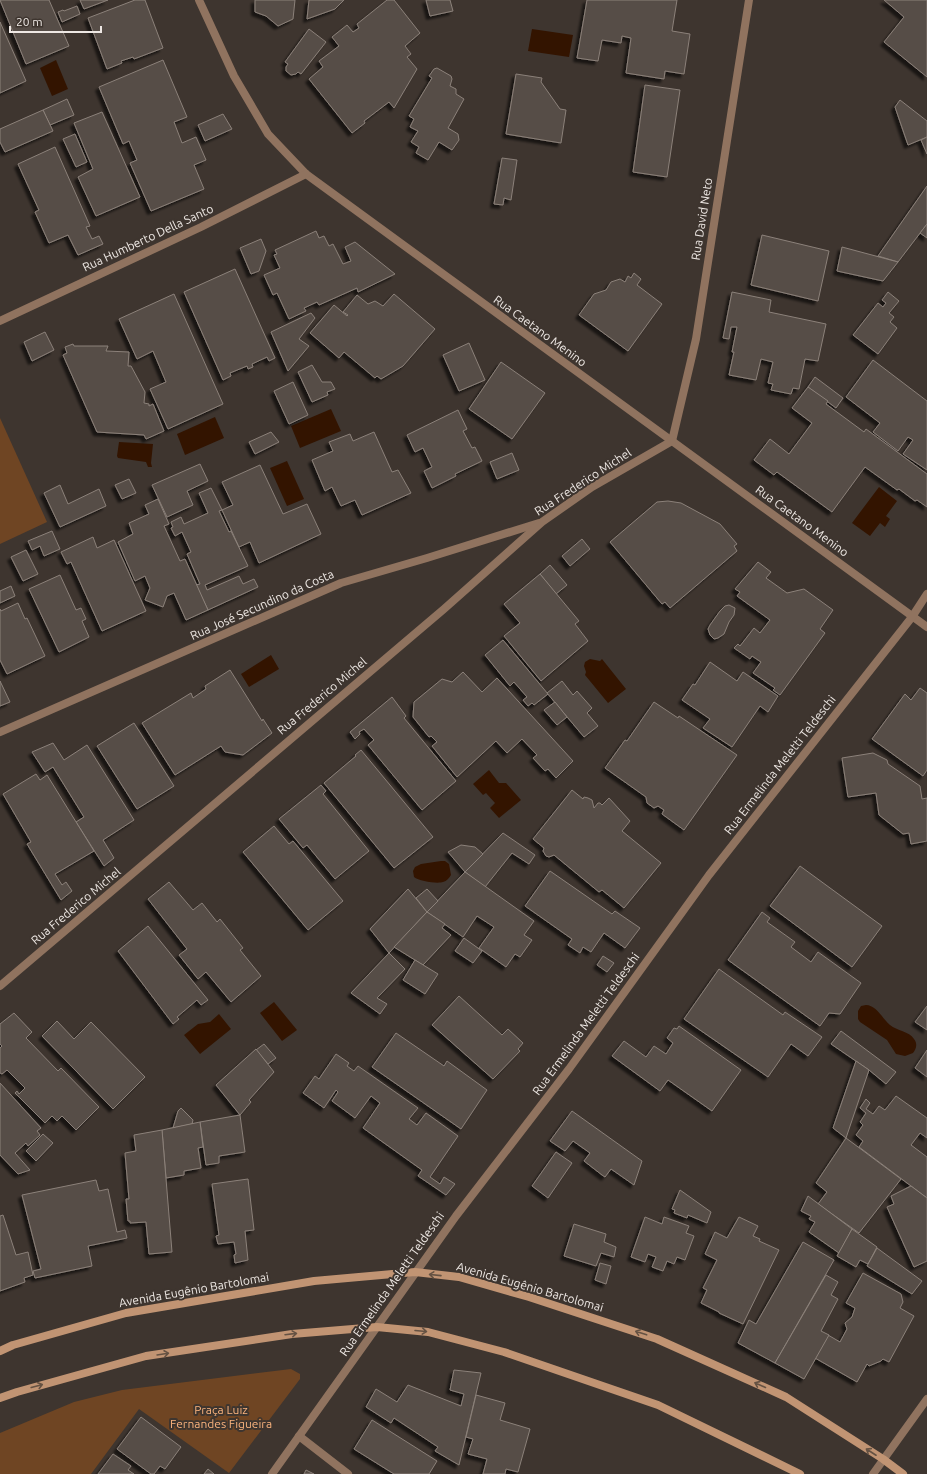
<svg xmlns="http://www.w3.org/2000/svg" width="927" height="1474" font-family="Ubuntu,sans-serif">
<style>
.green{fill:#6f4523}
.water{fill:#331400}
.building{fill:#574d46;stroke:#8b817a;filter:url(#shadow)}
.lines{fill:none;stroke-linecap:round;stroke-linejoin:round}
.street{stroke:#90735f;stroke-width:8}
.secondary{stroke:#c19473;stroke-width:8}
.oneway{stroke:#655243}
.labels{text-anchor:middle;stroke-width:4;stroke-linejoin:round;paint-order:stroke}
.street-label{font-size:12px;fill:#eee8e4;stroke:#3e352f}
.park-label{font-size:12px;fill:#fab37d;stroke:#3e352f}
</style>
<defs>
<filter id="shadow"><feDropShadow dx="-3.5" dy="3.5" stdDeviation="1" flood-color="#0009"/></filter>
</defs>
<rect width="100%" height="100%" fill="#3e352f"/>
<g class="green">
<path d="M0 418 47 522 0 544Z"/>
<path d="M291 1369 300 1374V1379L229 1473 139 1409 91 1474H0V1433L74 1402 122 1390Z"/>
</g>
<g class="water">
<path d="M532 29 573 35 569 57 528 51Z"/>
<path d="M56 60 68 89 52 96 40 68Z"/>
<path d="M331 409 341 431 300 448 291 426Z"/>
<path d="M215 417 224 438 185 455 177 434Z"/>
<path d="M119 442 153 444 151 463 152 467H148L146 462 118 458 117 456Z"/>
<path d="M287 461 304 499 287 506 270 468Z"/>
<path d="M879 487 897 501 886 516 890 519 885 527 880 523 870 536 852 523Z"/>
<path d="M271 655 279 669 249 687 241 674Z"/>
<path d="M590 659 600 661 602 659 626 689 608 703 585 675 586 672 584 666 585 662Z"/>
<path d="M489 770 499 783H506L521 800 499 818 490 808 495 803 486 793 483 795 473 784Z"/>
<path d="M441 861H445L449 864 451 875C449 878 447 881 443 882 437 884 419 881 414 877L413 871 415 867 421 864Z"/>
<path d="M274 1002 297 1030 282 1041 260 1013Z"/>
<path d="M866 1005C876 1005 882 1018 890 1025 897 1031 909 1031 914 1039 918 1044 916 1049 913 1053L905 1056 896 1054 887 1040 860 1022 858 1019V1011L861 1006Z"/>
<path d="M219 1014 231 1029 200 1054 184 1035 198 1024 210 1022Z"/>
</g>
<g class="building">
<path d="M0 0H49L69 46 26 64Z"/>
<path d="M80 0H108L84 9Z"/>
<path d="M135 0H145L163 48 134 59 133 57 121 61 122 63 107 69 88 18Z"/>
<path d="M255 0H295L293 19 278 26 266 16 255 12Z"/>
<path d="M309 0H344L335 9 307 19Z"/>
<path d="M387 0H394L420 33 405 46 411 54 407 57 417 69 394 108 389 102 364 121 365 123 352 133 309 79 323 67 319 61 339 46 332 37 347 25 353 32 359 28 357 24Z"/>
<path d="M426 0H450L453 11 430 16Z"/>
<path d="M587 0H677L672 31 690 34 684 74 665 71 664 79 626 73 631 38 622 36 621 43 602 40 598 61 577 58Z"/>
<path d="M884 0H927V77L884 42 904 17Z"/>
<path d="M77 6 80 14 62 22 58 12 63 10 64 11Z"/>
<path d="M0 22 26 81 0 93Z"/>
<path d="M309 29 326 42 301 74 298 72 296 74 291 75 286 71V67L288 64 285 62Z"/>
<path d="M163 60 187 117 174 122 182 143 196 137 206 160 194 165 204 189 151 211 130 163 137 160 129 141 123 144 99 87Z"/>
<path d="M437 68 451 76 452 79 450 86 456 89V94L464 99 448 128 458 134 459 140 452 150 439 142 428 160 416 153 419 147 411 142 418 131 410 127 414 119 409 116 432 78 429 76 434 69Z"/>
<path d="M516 74 542 78 541 82 560 109 566 110 561 143 506 134Z"/>
<path d="M645 85 680 90 667 177 633 172Z"/>
<path d="M67 99 74 115 50 125 43 110Z"/>
<path d="M900 100 927 121V137L908 145 895 107Z"/>
<path d="M43 110 53 131 5 152 0 142V129Z"/>
<path d="M102 112 140 197 96 216 78 177 93 169 74 123Z"/>
<path d="M223 114 232 129 205 141 198 125Z"/>
<path d="M75 134 87 162 76 167 63 139Z"/>
<path d="M927 137V154L921 140Z"/>
<path d="M55 147 90 226 86 227 92 239 99 236 103 244 78 255 68 235 49 243 35 212 39 210 18 164Z"/>
<path d="M502 158 517 160 511 200 504 198 503 205 494 204Z"/>
<path d="M927 186V224L898 262 878 256Z"/>
<path d="M927 224V238L920 233Z"/>
<path d="M316 231 319 238 324 236 329 246 333 244 343 264 351 261 345 247 355 242 395 274 358 292 357 288 319 305 317 302 304 308 306 311 289 319 277 293 273 295 264 275 280 268 274 255 277 254 275 250Z"/>
<path d="M762 235 829 251 818 301 751 285Z"/>
<path d="M261 239 266 251 259 271 251 274 240 248Z"/>
<path d="M842 247 898 262 883 281 837 271Z"/>
<path d="M235 269 275 358 269 361 267 357 252 364 253 367 248 369 247 366 230 373 231 376 223 380 184 292Z"/>
<path d="M634 273 641 279 637 285 662 304 628 351 579 315 594 294 606 290 611 282 620 279 625 282 628 276 631 278Z"/>
<path d="M732 292 771 300 769 312 826 324 818 361 805 359 799 389 793 388 791 394 771 390 773 384 768 383 773 362 761 359 756 380 729 375 734 352H732L737 327H731L729 339 723 338Z"/>
<path d="M888 292 899 301 889 313 894 317 890 322 897 328 878 354 853 335 878 303 883 307 886 303 882 300Z"/>
<path d="M174 294 223 404 168 429 150 389 166 382 153 351 137 359 119 319Z"/>
<path d="M394 294 435 329 403 366 381 379 377 376 375 378 344 352 339 358 310 333 334 305 347 316 348 315 343 312 357 295 368 304 375 301 383 306Z"/>
<path d="M311 313 315 318 299 339 309 346 288 371 271 332Z"/>
<path d="M45 332 54 350 32 361 24 342Z"/>
<path d="M469 343 485 380 459 391 443 355Z"/>
<path d="M73 344 74 346H108L106 351 129 352 128 366H131L145 392 144 403 149 404V406L153 404 164 431 146 439 144 435 97 432 63 355 67 353 65 347Z"/>
<path d="M873 360 927 401V470L903 454 913 440 908 437 898 451 873 432 880 423 846 397Z"/>
<path d="M501 362 545 393 512 439 469 409Z"/>
<path d="M312 365 322 382H331L335 389 327 392 328 395 312 402 298 372Z"/>
<path d="M815 377 843 398 836 408 808 387Z"/>
<path d="M293 382 308 415 289 424 274 391Z"/>
<path d="M808 387 828 401 826 404 864 432 866 429 927 474V507L917 500 915 501 899 489 897 490 865 467 832 512 777 472 774 475 754 460 770 439 789 454 812 423 792 408Z"/>
<path d="M458 410 467 429 463 431 472 448 475 447 482 461 455 474 456 476 432 488 424 471 432 467 423 448 415 452 407 435Z"/>
<path d="M271 432 279 442 255 454 249 442Z"/>
<path d="M374 432 392 472 398 470 411 493 362 515 355 500 341 506 332 487 325 491 312 460 333 451 329 442 350 434 353 441Z"/>
<path d="M512 453 519 470 497 479 490 462Z"/>
<path d="M200 464 208 481 187 491 193 505 167 517 152 485Z"/>
<path d="M260 465 283 514 307 504 321 534 259 563 250 542 239 547 222 510 233 505 222 482Z"/>
<path d="M129 479 136 493 122 499 115 485Z"/>
<path d="M60 485 68 504 99 489 106 506 60 527 44 493Z"/>
<path d="M211 488 222 510 219 511 229 532 231 531 248 566 205 585 207 590 239 576 243 584 254 579 258 587 208 610 196 585 200 584 187 554 191 552 182 532 175 536 171 528 173 527 171 522 181 517 184 524 208 513 199 493Z"/>
<path d="M158 499 169 524 164 526 180 561 185 559 208 610 186 620 174 593 167 596 163 607 145 600 150 588 145 576 135 581 118 542 133 534 129 523 149 514 145 505Z"/>
<path d="M668 501 681 503 720 524 737 544 734 546 737 551 670 608 665 602 662 604 610 542 657 502Z"/>
<path d="M52 531 60 549 44 556 40 546 32 550 28 541Z"/>
<path d="M93 537 97 548 114 540 146 611 102 631 71 562 67 564 61 552Z"/>
<path d="M582 539 590 549 570 566 562 556Z"/>
<path d="M26 550 38 574 23 581 11 557Z"/>
<path d="M758 562 771 572 766 578 787 593 804 589 833 610 820 629 825 633 780 695 773 690 775 688 753 673 761 662 752 656 750 659 734 648 738 644 740 646 754 628 760 633 770 620 737 596 740 592 735 589Z"/>
<path d="M550 565 567 585 556 594 540 574Z"/>
<path d="M540 574 579 621 575 624 588 641 541 681 504 636 520 623 504 604Z"/>
<path d="M60 575 76 610 81 608 86 619 82 621 89 637 59 652 29 589Z"/>
<path d="M11 586 15 596 0 603V591Z"/>
<path d="M18 603 25 619 27 618 45 656 7 674 0 660V609L1 611Z"/>
<path d="M729 605 735 608 734 615 729 622 724 634 718 638 714 639 710 635 708 629 710 625 720 611 725 606Z"/>
<path d="M503 640 548 694 534 705 532 703 528 706 523 700 527 697 514 682 510 686 485 655Z"/>
<path d="M710 662 737 681 743 672 778 696 768 712 760 706 732 747 703 728 710 719 682 700 693 684 695 685Z"/>
<path d="M230 670 262 721 263 719 272 733 243 755 225 752 221 746 175 775 142 723 191 693 193 698 206 689 205 686Z"/>
<path d="M463 672 482 692 497 678 573 761 556 778 548 769 545 771 533 758 537 755 522 739 507 753 496 741 457 777 432 746 437 742 431 736 429 737 413 717 414 702 442 679 452 682Z"/>
<path d="M0 681 10 702 0 706Z"/>
<path d="M562 681 573 695 577 691 592 708 587 713 598 726 584 737 547 693Z"/>
<path d="M920 688 927 693V770L923 776 872 739 905 694 911 700Z"/>
<path d="M392 697 406 716 404 718 456 781 422 810 368 745 374 740 364 729 359 732 360 734 355 739 350 732Z"/>
<path d="M555 702 567 717 557 725 544 710Z"/>
<path d="M654 702 678 718 679 716 737 755 684 830 662 814 664 810 658 806 654 808 647 803 646 797 605 768 625 740 627 741Z"/>
<path d="M134 723 174 786 137 809 97 746Z"/>
<path d="M53 743 64 760 87 745 134 820 103 840 114 858 104 866 76 822 84 817 53 767 45 772 32 752Z"/>
<path d="M361 750 433 837 394 868 324 783 356 756 355 755Z"/>
<path d="M873 753 887 760 888 764 920 786 922 799 927 798V841L911 844 909 833 903 834 879 815 876 793 848 797 842 758Z"/>
<path d="M36 774 40 780 47 775 94 851 55 874 62 885 66 882 72 891 61 900 27 844 31 842 3 794Z"/>
<path d="M321 785 326 791 323 794 369 851 335 879 307 845 303 848 279 819Z"/>
<path d="M572 790 583 799 584 797 588 798 592 800 594 808 598 803H600L602 805 609 798 630 821 622 831 661 863 624 908 602 890 599 892 554 855 549 857 546 856 543 851 544 848 533 839Z"/>
<path d="M274 826 289 844 293 841 343 901 308 930 243 852Z"/>
<path d="M503 833 535 855 529 864 512 853 485 887 465 872Z"/>
<path d="M461 845 475 847 483 854 465 872 448 852Z"/>
<path d="M800 866 882 926 852 967 770 906Z"/>
<path d="M550 871 612 914 615 911 640 928 625 948 604 933 591 952 583 947 580 953 568 945 572 939 525 906Z"/>
<path d="M465 872 534 921 524 935 532 940 520 957 515 954 506 967 479 948 494 927 477 916 463 937 427 912Z"/>
<path d="M169 882 193 910 202 903 217 922 220 919 243 948 240 950 261 976 231 1002 206 972 198 979 179 955 187 949 148 899Z"/>
<path d="M408 889 427 912 389 953 370 929Z"/>
<path d="M427 889 438 901 427 912 416 898Z"/>
<path d="M427 912 445 924 442 928 451 935 423 965 394 947Z"/>
<path d="M762 912 770 918 767 922 795 942 791 947 811 962 818 952 861 983 840 1014 829 1013 820 1026 728 960Z"/>
<path d="M148 926 208 1000 201 1005 197 1000 177 1017 179 1019 173 1024 118 951Z"/>
<path d="M464 938 482 951 473 963 455 951Z"/>
<path d="M389 953 405 969 377 998 387 1004 380 1014 351 993Z"/>
<path d="M603 956 614 963 607 972 597 965Z"/>
<path d="M415 960 438 974 425 994 403 980Z"/>
<path d="M719 969 783 1015 785 1012 822 1037 811 1052 808 1056 791 1044 768 1077 684 1019Z"/>
<path d="M459 996 502 1035 508 1029 523 1043 518 1049 520 1051 493 1079 432 1025Z"/>
<path d="M927 1006V1030L915 1022Z"/>
<path d="M14 1013 32 1032 26 1038 58 1071 61 1068 99 1107 76 1130 62 1116 57 1121 52 1116 45 1123 15 1093 17 1091 19 1094 25 1088 7 1070 2 1074 0 1073V1048L2 1046 0 1044V1024Z"/>
<path d="M57 1021 74 1039 91 1022 145 1077 113 1109 42 1036Z"/>
<path d="M679 1026 741 1070 712 1111 668 1080 660 1091 612 1056 624 1041 646 1057 654 1046 666 1054 673 1043 667 1038 674 1028 677 1029Z"/>
<path d="M841 1031 896 1072 886 1084 869 1070 831 1044Z"/>
<path d="M396 1033 444 1066 447 1061 487 1090 461 1129 372 1067Z"/>
<path d="M264 1044 276 1058 268 1064 256 1050Z"/>
<path d="M256 1049 274 1072 249 1100 251 1102 240 1115 216 1085Z"/>
<path d="M927 1050V1077L915 1068Z"/>
<path d="M336 1054 349 1063 347 1066 354 1071 358 1066 418 1108 409 1119 417 1125 426 1113 458 1136 430 1177 440 1184 444 1177 455 1184 446 1195 418 1176 422 1170 363 1128 380 1103 371 1096 355 1118 332 1101 338 1092 336 1090 324 1108 303 1093 315 1076 319 1079Z"/>
<path d="M856 1061 869 1070 846 1138 833 1128Z"/>
<path d="M0 1083 41 1128 37 1131 40 1135 28 1146 26 1143 15 1153 30 1170 18 1174 0 1155Z"/>
<path d="M896 1096 927 1118V1138L920 1133 911 1145 927 1157V1198L859 1147 863 1141 856 1135 863 1125 860 1122 866 1113 860 1108 866 1099 870 1103 866 1109 873 1114 879 1106 885 1110Z"/>
<path d="M181 1108 193 1120 192 1124 173 1128 178 1111Z"/>
<path d="M572 1111 642 1161 634 1185 611 1169 605 1177 602 1175 584 1161 590 1153 573 1141 565 1151 550 1141Z"/>
<path d="M240 1115 245 1152 219 1156V1163L206 1165 200 1122Z"/>
<path d="M200 1122 203 1147 198 1148 201 1168 184 1171V1175L166 1178 162 1130Z"/>
<path d="M162 1130 172 1252 149 1254 146 1222 130 1223V1221H128L126 1199H129L125 1153 136 1151 134 1135Z"/>
<path d="M43 1134 53 1143 36 1161 26 1151Z"/>
<path d="M846 1138 901 1179 859 1233 818 1204 827 1192 816 1183Z"/>
<path d="M556 1152 572 1163 548 1198 532 1186Z"/>
<path d="M248 1179 254 1230 245 1231 248 1260 235 1263 234 1255 236 1254 234 1242 218 1244 216 1236 219 1235 212 1184Z"/>
<path d="M96 1180 99 1191 108 1189 117 1232 125 1230 127 1238 88 1246 92 1266 35 1278 33 1271 41 1269 22 1195Z"/>
<path d="M911 1186 927 1198V1261L914 1267 887 1207 894 1204 891 1196Z"/>
<path d="M680 1190 711 1212 707 1223 688 1215 687 1218 674 1213 675 1210 672 1209Z"/>
<path d="M808 1196 852 1229 839 1253 809 1232 815 1222 809 1219 811 1216 801 1211Z"/>
<path d="M3 1215 16 1255 28 1252 33 1275 24 1278 25 1282 0 1291V1216Z"/>
<path d="M645 1217 662 1224 664 1217 689 1226 686 1233 694 1236 685 1260 677 1257 674 1264 667 1261 663 1271 652 1267 656 1257 648 1254 645 1262 631 1257Z"/>
<path d="M739 1217 758 1226 753 1236 760 1239 759 1241 779 1250 743 1324 719 1313V1312L701 1303 707 1290 703 1288 717 1260 705 1254 715 1232 727 1238Z"/>
<path d="M574 1224 606 1234 604 1242 616 1247 614 1257 601 1253 596 1266 564 1256Z"/>
<path d="M852 1229 877 1247 868 1264 860 1260 856 1267 837 1256Z"/>
<path d="M803 1242 834 1260 775 1363 738 1343 749 1320 756 1324Z"/>
<path d="M877 1248 922 1281 912 1294 867 1266Z"/>
<path d="M600 1263 611 1266 606 1284 595 1280Z"/>
<path d="M863 1273 901 1294 903 1302 900 1308 914 1316 889 1362 883 1359 881 1361 869 1366 867 1364 857 1382 815 1358 828 1335 840 1342 847 1329 845 1323 852 1317 855 1308 846 1303Z"/>
<path d="M826 1275 838 1282 831 1295 838 1299 821 1331 829 1335 804 1379 775 1363Z"/>
<path d="M454 1370 481 1373 459 1465 435 1451 438 1447 394 1418 391 1423 366 1407 376 1389 397 1402 408 1385 461 1406 464 1394 450 1390Z"/>
<path d="M476 1395 505 1403 500 1420 530 1429 518 1472 506 1469 505 1474H483L487 1459 468 1454 473 1439 466 1437Z"/>
<path d="M141 1417 181 1447 165 1469 160 1466 154 1474H151L117 1449Z"/>
<path d="M372 1420 437 1461 429 1474H394L354 1449Z"/>
<path d="M113 1454 131 1466 128 1470 134 1474H98Z"/>
<path d="M208 1469 214 1474H204Z"/>
<path d="M306 1470 314 1474H304Z"/>
</g>
<g class="lines">
<g class="street">
<path d="M199 0 234 76 268 134 306 174 927 627"/>
<path d="M0 321 201 227 306 174"/>
<path d="M0 732 341 583 427 558 539 523"/>
<path d="M0 986 444 609 542 522 592 487 672 441 696 339 749 0"/>
<path d="M299 1436 348 1474"/>
<path d="M272 1474 456 1216 569 1069 709 875 912 617 927 594"/>
<path d="M873 1474 927 1399"/>
</g>
<g class="secondary">
<path d="M0 1351 13 1345 126 1313 314 1281 415 1272 459 1277 529 1297 657 1339 786 1397 883 1459 903 1474"/>
<path d="M0 1398 17 1392 146 1356 292 1334 377 1327 428 1332 504 1352 658 1405 800 1474"/>
</g>
</g>
<defs><path id="oneway-shaft" d="M-6 0H5M1.5-3L5.5 0L1.5 3" fill="none" stroke-width="1.6" stroke-linecap="round" stroke-linejoin="round"/></defs>
<g class="oneway">
<use href="#oneway-shaft" transform="translate(435 1275) rotate(-174)"/>
<use href="#oneway-shaft" transform="translate(421 1331) rotate(5)"/>
<use href="#oneway-shaft" transform="translate(641 1333) rotate(-162)"/>
<use href="#oneway-shaft" transform="translate(291 1334) rotate(-7)"/>
<use href="#oneway-shaft" transform="translate(163 1354) rotate(-9)"/>
<use href="#oneway-shaft" transform="translate(760 1385) rotate(-156)"/>
<use href="#oneway-shaft" transform="translate(37 1386) rotate(-15)"/>
<use href="#oneway-shaft" transform="translate(871 1452) rotate(-147)"/>
</g>
<g class="labels">
<g class="street-label">
<text transform="translate(702 219) rotate(-81)" y="4">Rua David Neto</text>
<text transform="translate(148 238) rotate(-25)" y="4">Rua Humberto Della Santo</text>
<text transform="translate(540 331) rotate(36)" y="4">Rua Caetano Menino</text>
<text transform="translate(583 482) rotate(-33)" y="4">Rua Frederico Michel</text>
<text transform="translate(802 521) rotate(36)" y="4">Rua Caetano Menino</text>
<text transform="translate(262 605) rotate(-24)" y="4">Rua José Secundino da Costa</text>
<text transform="translate(322 696) rotate(-40)" y="4">Rua Frederico Michel</text>
<text transform="translate(780 765) rotate(-52)" y="4">Rua Ermelinda Meletti Teldeschi</text>
<text transform="translate(76 906) rotate(-40)" y="4">Rua Frederico Michel</text>
<text transform="translate(586 1024) rotate(-54)" y="4">Rua Ermelinda Meletti Teldeschi</text>
<text transform="translate(392 1284) rotate(-55)" y="4">Rua Ermelinda Meletti Teldeschi</text>
<text transform="translate(530 1287) rotate(16)" y="4">Avenida Eugênio Bartolomai</text>
<text transform="translate(194 1290) rotate(-10)" y="4">Avenida Eugênio Bartolomai</text>
</g>
<g class="park-label">
<text x="221" y="1414">Praça Luiz<tspan x="221" dy="14">Fernandes Figueira</tspan></text>
</g>
</g>
<path d="M10 26v6h91v-6" fill="none" stroke="#eee8e4" stroke-width="2"/>
<text x="16" y="26" font-size="12" fill="#eee8e4" stroke="#3e352f" stroke-width="3" paint-order="stroke">20 m</text>
</svg>
